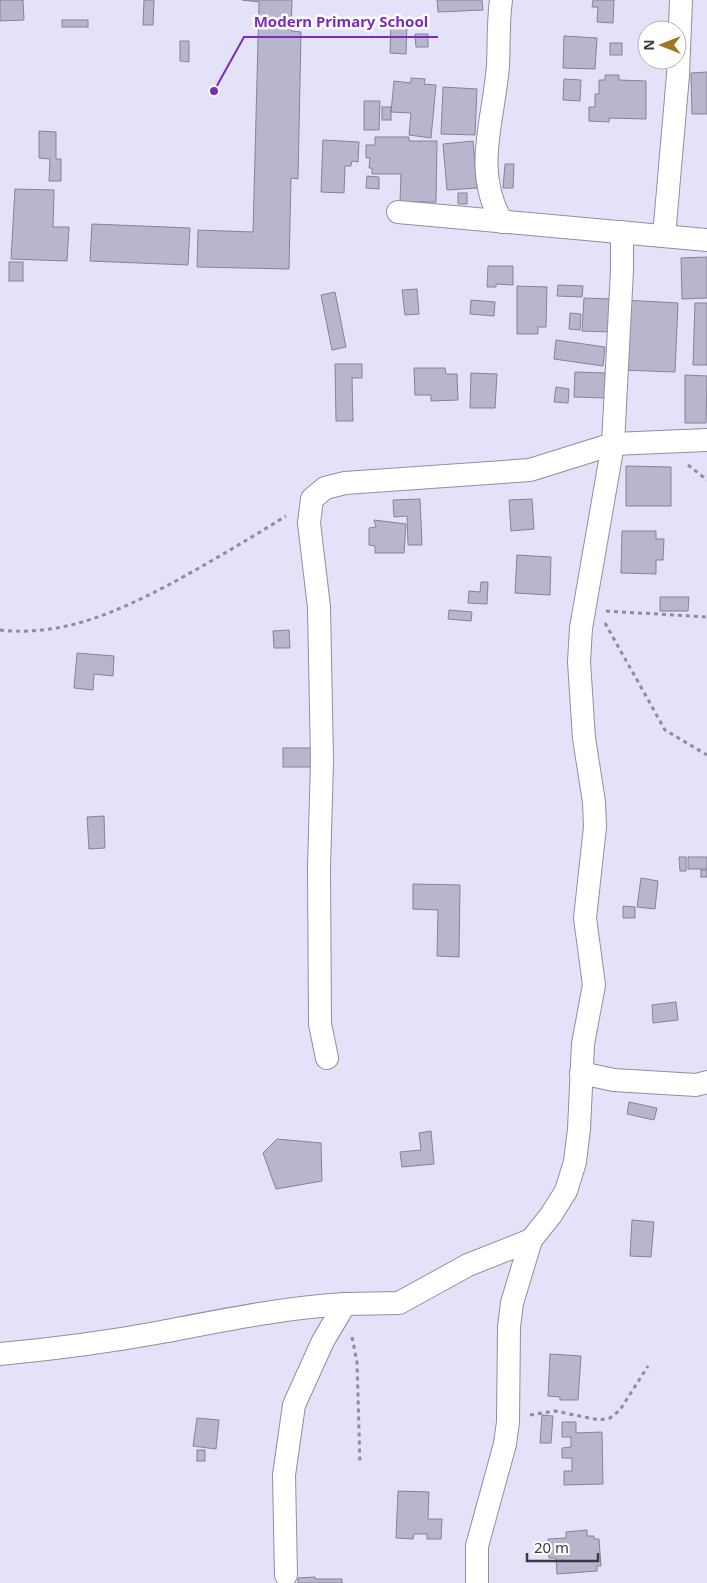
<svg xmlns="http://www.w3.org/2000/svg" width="707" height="1583" font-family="'Noto Sans',sans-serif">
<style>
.building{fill:#b7b6cd;stroke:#848398}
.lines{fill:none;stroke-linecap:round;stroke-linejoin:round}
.street-casing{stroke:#8f8ea4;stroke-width:24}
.path{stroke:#8d8d9d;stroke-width:3;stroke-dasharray:4 4;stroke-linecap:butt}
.street{stroke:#fff;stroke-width:22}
.leader{fill:none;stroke:#7b2cbf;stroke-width:2}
.callout-dot{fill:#7b2cbf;stroke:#fff;stroke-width:2}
.callout-label{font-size:15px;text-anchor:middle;font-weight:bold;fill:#7b2cbf;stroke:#fff;stroke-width:5;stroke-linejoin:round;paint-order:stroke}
</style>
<rect width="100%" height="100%" fill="#e3e2f9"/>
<g class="building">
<path d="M0 0H23L24 20 0 21Z"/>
<path d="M144 0H154L153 25H143Z"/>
<path d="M242 0H292L291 31 301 32 298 179 291 178 289 269 197 267 198 230 253 232 259 2Z"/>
<path d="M437 0H482L483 10 438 12Z"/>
<path d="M593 0H614L613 23 597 22 598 7H592Z"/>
<rect x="62" y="20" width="26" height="7"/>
<path d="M391 22H407L406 54 390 53Z"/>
<path d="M415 34H428V47H416Z"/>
<path d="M564 36 597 38 595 69 563 68Z"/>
<path d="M180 41H189V62L180 61Z"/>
<rect x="610" y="43" width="12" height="12"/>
<path d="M707 72V114H692L691 73Z"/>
<path d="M605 75H619V80L646 81V119L609 118V122L589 121V107H595V94H599V80H605Z"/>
<path d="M411 78 425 79 424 84 436 85 431 138 409 135 411 113 391 112 394 81 411 83Z"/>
<path d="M564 79 581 80 580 101 563 100Z"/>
<path d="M443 87 477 89 475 135 441 134Z"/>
<path d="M364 101H380L379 130H364Z"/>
<rect x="382" y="107" width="9" height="13"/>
<path d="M39 131 56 132V159H61V181H49L50 159 39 158Z"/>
<path d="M375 137H409V141H437L436 202H400L401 174H372V168H369L370 158H366V145H375Z"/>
<path d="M323 140 359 142 358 162 352 161 351 166H345L344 193 321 192Z"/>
<path d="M473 141 477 188 447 190 443 144Z"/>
<path d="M505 164H514L513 188H503Z"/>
<path d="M367 176 379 177V189L366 188Z"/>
<path d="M15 189 54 190 53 227H69L67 261 11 259Z"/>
<rect x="458" y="193" width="9" height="11"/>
<path d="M92 224 190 228 188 265 90 261Z"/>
<path d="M681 258 707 257V298L682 299Z"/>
<rect x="9" y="262" width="14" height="19"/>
<path d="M488 266H513V285L496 284V287H487Z"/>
<path d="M558 285 583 286 582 297 557 296Z"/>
<path d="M517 286 547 287 546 327H538V334H517Z"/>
<path d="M417 289 419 314 405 315 402 290Z"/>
<path d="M335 292 346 347 332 350 321 295Z"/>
<path d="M584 298 611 299 609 332 582 331Z"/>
<path d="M471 300 495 302 494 316 470 314Z"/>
<path d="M624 300 678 303 675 372 620 370Z"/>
<path d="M695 303H707V365H693Z"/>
<path d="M570 313 581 314 580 330 569 329Z"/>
<path d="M556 340 605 347 603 366 554 359Z"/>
<path d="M335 364H362V378H352L353 421H336Z"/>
<path d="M414 368H445L446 374H457L458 400 431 401V395H415Z"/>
<path d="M575 372 606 373 605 398 574 397Z"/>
<path d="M471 373 497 374 495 408H470Z"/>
<path d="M685 375 707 376 706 423H685Z"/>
<path d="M556 387 569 389 568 403 554 402Z"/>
<path d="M626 466 671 467V506H626Z"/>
<path d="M420 499 422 545H408L407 516 394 517 393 500Z"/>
<path d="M532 499 534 529 511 531 509 500Z"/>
<path d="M374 520 406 524 404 553H375V546L369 545V528L376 527Z"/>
<path d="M622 531H656V539H664L663 560H656V574L621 573Z"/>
<path d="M517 555 551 557 550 595 515 593Z"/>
<path d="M481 582H488L487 604 468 603 469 591 480 592Z"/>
<path d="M660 597H689L688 611H660Z"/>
<path d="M449 610 472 612 471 621 448 619Z"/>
<path d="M289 630 290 648H274L273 631Z"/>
<path d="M77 653 114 656 113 676 94 674 93 690 74 688Z"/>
<rect x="283" y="748" width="32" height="19"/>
<path d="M104 816 105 848 89 849 87 817Z"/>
<path d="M679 857H686V871H680Z"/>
<rect x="688" y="857" width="19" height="12"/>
<rect x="701" y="870" width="6" height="7"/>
<path d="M641 878 658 881 655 909 637 907Z"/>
<path d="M413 884 460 885 459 957 437 956 438 910 413 909Z"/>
<path d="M623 906 635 907V918H623Z"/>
<path d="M676 1002 678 1020 653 1023 652 1005Z"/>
<path d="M629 1102 657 1108 654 1120 627 1114Z"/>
<path d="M431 1131 434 1164 402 1167 400 1152 421 1150 419 1133Z"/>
<path d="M277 1139 321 1143 322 1181 276 1189 263 1153Z"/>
<path d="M632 1220 654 1222 651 1257 630 1256Z"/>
<path d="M550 1354 581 1356 578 1400H560V1397L548 1396Z"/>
<path d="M542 1415 553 1416 551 1443H540Z"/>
<path d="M197 1418 219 1420 216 1449 193 1446Z"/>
<path d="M562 1422H576V1433L602 1432 603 1484 564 1485V1471H572V1458H562V1448L571 1447V1437H562Z"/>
<rect x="197" y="1450" width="8" height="11"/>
<path d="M398 1491 429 1492 428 1519H442L441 1539H427V1534H414L413 1539 396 1538Z"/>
<path d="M587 1530V1536H594V1539H599L601 1566H597V1571L557 1574 556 1558H549L548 1539 566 1538V1532Z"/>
<path d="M315 1577V1579H342V1583H298V1578Z"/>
</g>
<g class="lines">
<g class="street-casing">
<g id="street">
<path d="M501 0C498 22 499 43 498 65 494 121 472 170 502 222"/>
<path d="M398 212 707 240"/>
<path d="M664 236 678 75 681 0"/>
<path d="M327 1058 320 1024 319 868 322 761 319 607 309 523 312 499 325 488 345 483 530 470 613 444 707 440"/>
<path d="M581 1073 614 1080 696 1085 707 1082"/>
<path d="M0 1354C54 1349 108 1342 162 1332 224 1320 282 1308 345 1304"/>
<path d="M286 1575 284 1475 294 1405 323 1341 345 1304 399 1303 468 1265 531 1240"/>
<path d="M477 1583V1546L505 1444 508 1422 509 1327 512 1303 531 1240 551 1215 566 1191 575 1162 579 1129 583 1044 594 985 585 918 595 827 594 802 584 738 579 662 581 628 613 444 622 270V232"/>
</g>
</g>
<g class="path">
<path d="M688 465 707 480"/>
<path d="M606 611 707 617"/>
<path d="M605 623 665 730 707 755"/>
<path d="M0 630C64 637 119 611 174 582 212 561 249 539 286 516"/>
<path d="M352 1337 357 1362 360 1464"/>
<path d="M530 1415 555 1411 599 1420 610 1418 620 1410 648 1366"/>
</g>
<use href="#street" class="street"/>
</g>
<path class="leader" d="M214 91L244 37H438"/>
<circle class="callout-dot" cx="214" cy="91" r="5"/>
<g class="callout-label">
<text x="341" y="27">Modern Primary School</text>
</g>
<g transform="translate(662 45) rotate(270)"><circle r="24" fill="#ffffff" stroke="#b1b1b4"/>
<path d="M0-4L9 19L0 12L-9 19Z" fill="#9d7925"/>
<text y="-8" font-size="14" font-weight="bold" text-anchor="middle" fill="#3b3b44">N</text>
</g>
<path d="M527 1553v8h71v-8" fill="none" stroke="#3b3b44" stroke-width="2.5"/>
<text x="534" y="1553" font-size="15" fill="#3b3b44" stroke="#ffffff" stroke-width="4" paint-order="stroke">20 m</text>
</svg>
